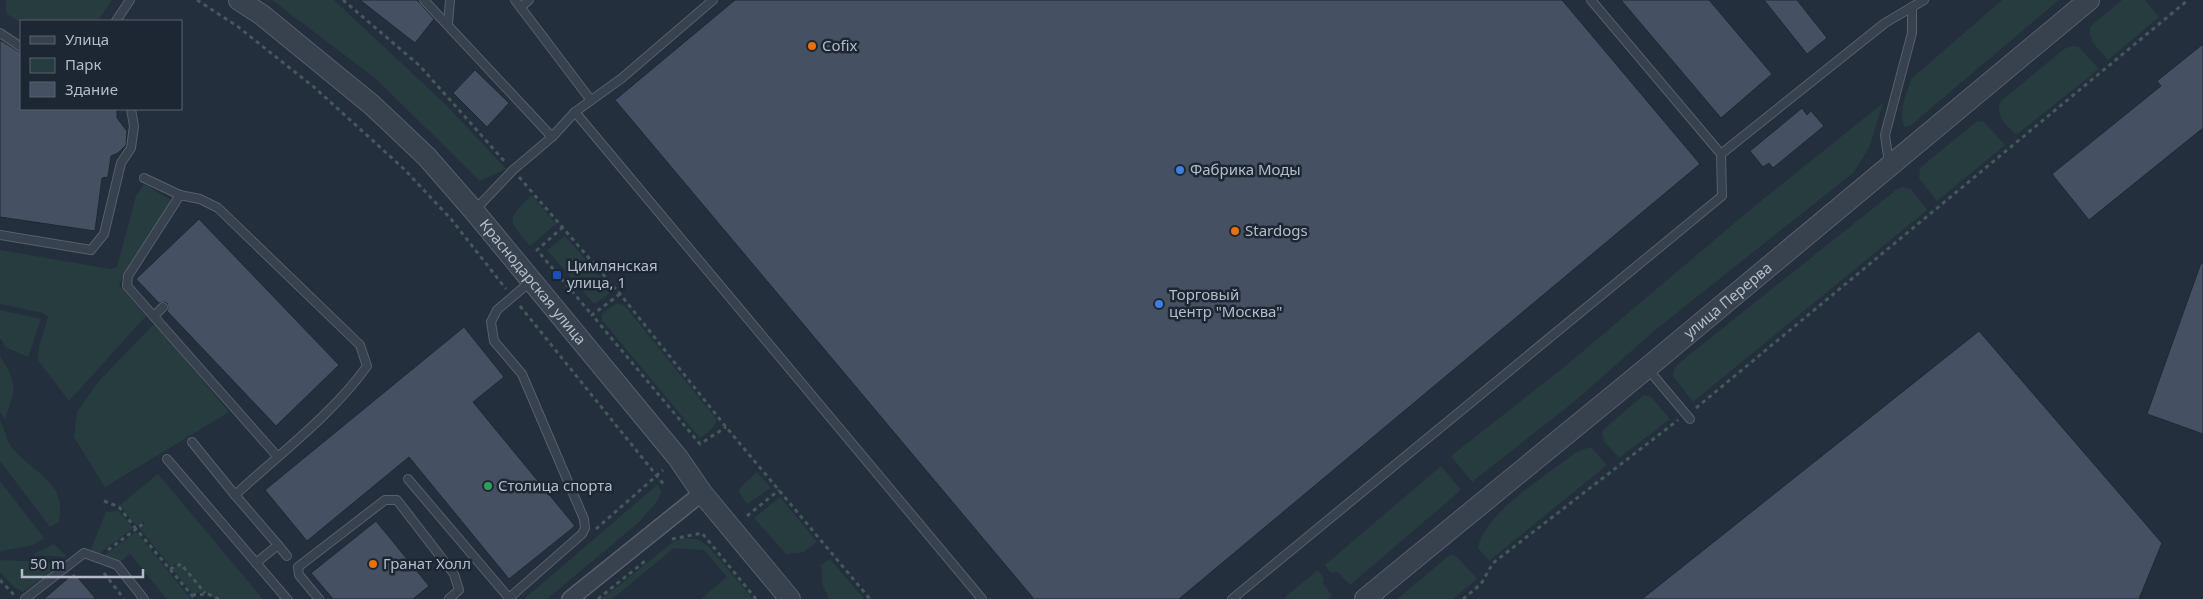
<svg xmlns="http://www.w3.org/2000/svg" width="2203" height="599" font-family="'Noto Sans',sans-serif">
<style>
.green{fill:#263c3f}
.building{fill:#455162;stroke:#1f2835}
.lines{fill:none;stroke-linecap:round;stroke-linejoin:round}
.service-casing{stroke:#565f6c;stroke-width:10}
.minor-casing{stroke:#565f6c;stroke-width:18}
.tertiary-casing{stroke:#565f6c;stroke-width:22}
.path{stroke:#44595c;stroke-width:3;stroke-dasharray:4 4;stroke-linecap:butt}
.service{stroke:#38414e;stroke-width:8}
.minor{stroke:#38414e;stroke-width:15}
.tertiary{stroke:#38414e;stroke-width:20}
.food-dot{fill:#e8710a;stroke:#1d2633;stroke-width:2}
.shop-dot{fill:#3f7fe0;stroke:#1d2633;stroke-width:2}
.transit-dot{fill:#1a4fb4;stroke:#1d2633;stroke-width:2}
.leisure-dot{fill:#2e9e5b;stroke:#1d2633;stroke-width:2}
.labels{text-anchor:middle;stroke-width:5;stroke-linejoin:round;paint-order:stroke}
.poi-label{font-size:15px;fill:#b4bcc9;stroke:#1d2633;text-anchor:start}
.street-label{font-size:15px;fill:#b4bcc9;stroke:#1d2633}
</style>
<rect width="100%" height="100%" fill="#242f3e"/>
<g class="green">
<path d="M5 0H112L98 21 21 23 7 14Z"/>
<path d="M272 0H334L446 105 506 169 480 181 375 78Z"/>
<path d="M2002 0H2059L1911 125 1904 127 1902 117 1903 104 1911 79Z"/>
<path d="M2122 0H2145L2159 17 2108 60C2100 50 2086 40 2091 26Z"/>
<path d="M2072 46 2079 47 2099 69 2016 135C2006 124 1994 116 2001 101L2064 49Z"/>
<path d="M1883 103 1869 148 1854 172 1654 331 1575 401 1472 482 1451 456 1569 363 1751 209Z"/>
<path d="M1983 121 2005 145 1937 201 1919 178 1920 168 1976 122Z"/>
<path d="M144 184 171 200 127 270 119 285 146 316 69 401 38 360 39 347 48 317 43 313 0 304V250L111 269 117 267 136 196Z"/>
<path d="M1902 187 1911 189 1927 210 1693 402 1673 376 1674 369 1678 364 1896 190Z"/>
<path d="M532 195 556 224 530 246C507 219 506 220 532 195Z"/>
<path d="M565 236 613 291 594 304 547 250Z"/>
<path d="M617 303 625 306 717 420C713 429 708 433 700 438L602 320V314Z"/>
<path d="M0 310 41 319 28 357 5 347 0 337Z"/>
<path d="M155 323 229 412 105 487 74 437 77 412 99 381Z"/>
<path d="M0 356C18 385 16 388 5 419L0 412Z"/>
<path d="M1644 395 1651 397 1670 419 1619 458 1604 441 1602 434 1604 429Z"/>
<path d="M0 421C6 430 6 442 13 449 35 475 67 481 59 522L50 527 0 461Z"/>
<path d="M1587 448H1592L1607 465 1489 561 1478 548C1484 513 1547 475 1575 453Z"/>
<path d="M1441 466 1461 490 1350 585 1338 572 1331 573 1325 565Z"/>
<path d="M757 472 771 488 747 504 738 490Z"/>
<path d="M158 474 263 599H219L201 592 193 594 172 569 178 564 177 563 171 567 139 528 145 524 142 522 136 526 120 505Z"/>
<path d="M0 481 44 538 31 546 0 551Z"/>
<path d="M657 485 662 491 656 503 638 523 547 599H524Z"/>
<path d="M780 497 817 542 804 552 786 554 754 518Z"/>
<path d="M119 511 133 528 99 554 92 552 91 549 106 512Z"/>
<path d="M136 532 191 599H167L130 554 119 563 102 557Z"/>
<path d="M683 538 698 539 708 546 753 599H701L727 577 704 550 674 548 612 599H602L673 542Z"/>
<path d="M54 544 67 557 32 555Z"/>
<path d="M1451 554 1456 556 1477 579 1453 599H1397Z"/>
<path d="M830 559 864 599H829L822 584 821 565Z"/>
<path d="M0 560 65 563 23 592 14 587 0 572Z"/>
<path d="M1318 570 1324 579 1323 583 1332 596 1328 599H1283Z"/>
</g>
<g class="building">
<path d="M360 0H417L434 19 415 43Z"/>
<path d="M735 0H1562L1700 164 1179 599H1034L615 100Z"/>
<path d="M1621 0H1709L1772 74 1721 118Z"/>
<path d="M1764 0H1797L1827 38 1807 54Z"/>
<path d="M0 40 21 53V109H117V118L127 131 126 145 118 153 111 156 108 177 102 178 95 231 0 217Z"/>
<path d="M2203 44V128L2089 220 2052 174 2161 86 2157 81Z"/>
<path d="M475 70 509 103 487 127 453 93Z"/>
<path d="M1802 108 1807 115 1811 111 1824 126 1773 168 1769 163 1763 167 1750 151Z"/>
<path d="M199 219 339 365 276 426 167 311 168 308 167 303 164 302 159 303 136 279Z"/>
<path d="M2201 263H2203V434L2147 414Z"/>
<path d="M464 327 504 377 473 402 575 526 509 579 409 457 307 541 265 490Z"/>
<path d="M1979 331 2162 543 2139 599H1642Z"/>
<path d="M376 521 429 586 413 599H333L311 573Z"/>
<path d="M74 573 96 599H44Z"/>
</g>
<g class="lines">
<g class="service-casing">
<g id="service">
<path d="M424 0 552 137"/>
<path d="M515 0 590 99"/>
<path d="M1591 0 1721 154 1885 23 1912 7"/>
<path d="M521 7 529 0"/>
<path d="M116 21 130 0"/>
<path d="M448 24 450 0"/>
<path d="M0 33 21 47"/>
<path d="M575 112 982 599"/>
<path d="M1889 164 1885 135 1912 33V7L1924 0"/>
<path d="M144 178 180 195"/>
<path d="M474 211 513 170 552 137 575 112 622 78 713 0"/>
<path d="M0 235 91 250 104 234 121 163 131 148 134 126 131 109"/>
<path d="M154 316 163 307"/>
<path d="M1647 368 1690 419"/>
<path d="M192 442 235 495"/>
<path d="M167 459 287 599"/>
<path d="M408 479 509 598 582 534 585 528 584 519 522 374 494 341 491 322 497 310 530 282"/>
<path d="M278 545 287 556"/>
<path d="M256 563 278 545 235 495C277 456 334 413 367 366L360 345 218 208 200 199 180 195 128 276 127 286 277 456"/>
<path d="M25 599 84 553 117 565 144 599"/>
<path d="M319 599 299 575 298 567 385 500H397L454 574 459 590 449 599"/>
<path d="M1232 599 1722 196 1721 154"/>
</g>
</g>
<g class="minor-casing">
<path id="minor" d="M570 599 702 493"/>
</g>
<g class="tertiary-casing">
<g id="tertiary">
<path id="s1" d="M239 0 262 15 372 105 427 157 474 211 678 458 702 493 790 599"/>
<path id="s2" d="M1365 599 1647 368 2089 0"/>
</g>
</g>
<g class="path">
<path d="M197 0 237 26 315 88 404 169 451 219 506 289"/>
<path d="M343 0 420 66 505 162"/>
<path d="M519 177 620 294 726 427 870 599"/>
<path d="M563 227 537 250 592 315"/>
<path d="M620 294 592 315 700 444 726 427"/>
<path d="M520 306 665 486"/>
<path d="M1696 408 2188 0"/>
<path d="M104 501 119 507 136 529 144 523"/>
<path d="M747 516 779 490"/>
<path d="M596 529 663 470"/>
<path d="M672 539 702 533 756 599"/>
<path d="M108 550 136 529 195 599"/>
<path d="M170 569 181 564 205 593"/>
<path d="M104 573 124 599"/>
<path d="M0 580 15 596"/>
<path d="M192 595 208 594 219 599"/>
<path d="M598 599 645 561"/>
<path d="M1463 599 1481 584 1493 563 1678 420"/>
</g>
<use href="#service" class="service"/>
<use href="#minor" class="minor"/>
<use href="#tertiary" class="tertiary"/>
</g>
<g class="food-dot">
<circle cx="812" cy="46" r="5"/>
<circle cx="1235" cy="231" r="5"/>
<circle cx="373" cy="564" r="5"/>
</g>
<g class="shop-dot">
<circle cx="1180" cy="170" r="5"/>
<circle cx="1159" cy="304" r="5"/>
</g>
<rect class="transit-dot" x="552" y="270" width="10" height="10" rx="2.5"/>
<circle class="leisure-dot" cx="488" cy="486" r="5"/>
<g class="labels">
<g class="poi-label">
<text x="822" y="51">Cofix</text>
<text x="1190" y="175">Фабрика Моды</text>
<text x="1245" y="236">Stardogs</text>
<text x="567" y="271">Цимлянская<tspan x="567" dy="17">улица, 1</tspan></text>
<text x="1169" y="300">Торговый<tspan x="1169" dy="17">центр "Москва"</tspan></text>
<text x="498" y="491">Столица спорта</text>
<text x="383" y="569">Гранат Холл</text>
</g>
<g class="street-label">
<text dy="5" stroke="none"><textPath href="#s1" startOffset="409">Краснодарская улица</textPath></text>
<text dy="5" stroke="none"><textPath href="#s2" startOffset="470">улица Перерва</textPath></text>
</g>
</g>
<rect x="20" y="20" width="162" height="90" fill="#1d2633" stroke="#59626f"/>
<rect x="30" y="36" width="25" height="8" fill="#38414e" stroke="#59626f"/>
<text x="65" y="45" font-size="15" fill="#b4bcc9">Улица</text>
<rect x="30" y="58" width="25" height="15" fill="#263c3f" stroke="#59626f"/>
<text x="65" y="70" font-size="15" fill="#b4bcc9">Парк</text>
<rect x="30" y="82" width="25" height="15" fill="#455162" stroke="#59626f"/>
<text x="65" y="95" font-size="15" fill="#b4bcc9">Здание</text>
<path d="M22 569v8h121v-8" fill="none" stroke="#b4bcc9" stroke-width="2.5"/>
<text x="30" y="569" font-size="15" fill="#b4bcc9" stroke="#1d2633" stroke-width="4" paint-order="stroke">50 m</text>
</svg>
